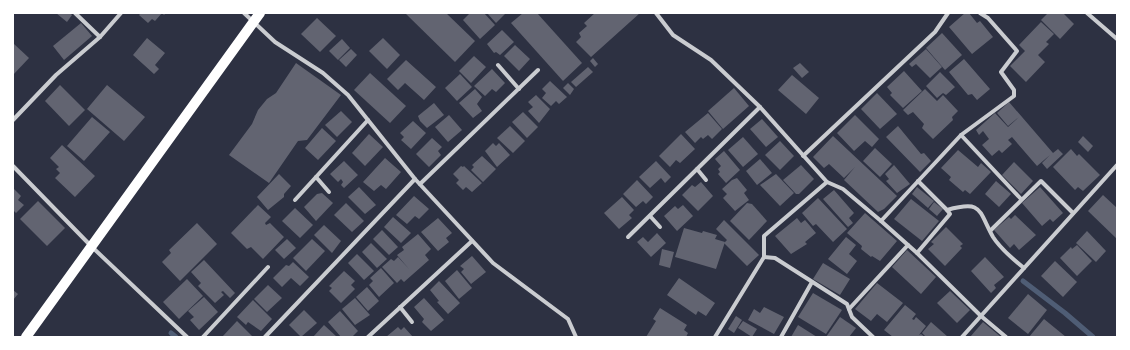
<svg xmlns="http://www.w3.org/2000/svg" width="1130" height="350" font-family="'Space Grotesk',sans-serif">
<style>
.lines{fill:none;stroke-linecap:round;stroke-linejoin:round}
.stream{stroke:#4f5d75;stroke-width:5}
.building{fill:#626471}
.minor{stroke:#caccd0;stroke-width:4}
.primary{stroke:#fff;stroke-width:10}
</style>
<rect width="100%" height="100%" fill="#2d3142"/>
<g class="lines">
<g class="stream">
<path d="M1023 281 1065 313 1093 337"/>
<path d="M171 333 176 337"/>
</g>
</g>
<g class="building">
<path d="M56 13H70L72 15 67 22Z"/>
<path d="M141 13H166L164 15 162 13 155 21 152 19 148 23 139 15Z"/>
<path d="M405 13H446L475 41 455 62Z"/>
<path d="M470 13H484L495 25 480 39 463 20Z"/>
<path d="M487 13H506L496 23Z"/>
<path d="M523 13H537L582 63 563 81 511 23Z"/>
<path d="M595 13H640L591 57 576 42 581 37 579 33 587 26 584 23Z"/>
<path d="M965 13H969L977 23 980 21 993 37 972 54 949 27Z"/>
<path d="M1048 13H1063L1074 24 1060 39 1041 20Z"/>
<path d="M317 18 336 36 320 52 301 34Z"/>
<path d="M1041 22 1054 34 1046 42 1049 44 1038 55 1045 62 1026 82 1010 66 1025 51 1019 45Z"/>
<path d="M81 23 92 36 64 60 53 46Z"/>
<path d="M502 30 514 42 500 55 496 52 494 53 487 44Z"/>
<path d="M942 33 962 55 945 70 926 48Z"/>
<path d="M147 38 165 53 155 65 159 69 154 74 133 55Z"/>
<path d="M383 38 400 55 387 69 369 51Z"/>
<path d="M342 39 350 48 338 60 329 51Z"/>
<path d="M13 43 29 58 13 75Z"/>
<path d="M515 45 530 59 519 71 504 56Z"/>
<path d="M351 49 357 55 346 67 339 60Z"/>
<path d="M926 49 942 67 930 78 916 64 912 67 909 64Z"/>
<path d="M474 56 486 67 471 83 459 71Z"/>
<path d="M593 58 598 64 595 67 590 61Z"/>
<path d="M964 59 990 89 977 100 972 94 968 95 949 72Z"/>
<path d="M406 60 436 87 424 100 405 83 398 90 387 79Z"/>
<path d="M296 63 341 95 307 140 298 141 269 183 229 155 252 124 258 110 267 99 276 93Z"/>
<path d="M800 63 809 72 802 78 793 68Z"/>
<path d="M588 67 593 72 576 87 571 82Z"/>
<path d="M492 69 505 83 496 92 492 89 485 96 474 86Z"/>
<path d="M904 71 922 91 903 108 890 95 892 93 887 87Z"/>
<path d="M940 72 955 87 946 95 943 93 937 98 926 86Z"/>
<path d="M370 73 406 106 390 123 354 90Z"/>
<path d="M460 74 472 87 457 101 445 88Z"/>
<path d="M792 75 819 98 806 114 778 90Z"/>
<path d="M550 81 567 97 559 104 556 101 551 106 542 98 546 93 542 89Z"/>
<path d="M568 83 574 89 570 95 563 88Z"/>
<path d="M60 85 85 110 69 126 45 101Z"/>
<path d="M107 85 145 117 124 141 87 109Z"/>
<path d="M734 88 749 106 723 129 708 111Z"/>
<path d="M475 89 482 97 477 104 482 111 473 118 459 103Z"/>
<path d="M925 89 937 101 943 95 958 111 952 117 953 120 933 139 922 128 924 124 913 112 908 115 903 110Z"/>
<path d="M877 93 897 114 880 129 861 109Z"/>
<path d="M536 95 550 109 539 123 528 111 533 107 528 102Z"/>
<path d="M1009 102 1053 153 1058 149 1063 154 1047 169 1042 163 1050 155 1037 166 1012 137 1008 140 1012 144 1002 153 999 150 992 156 982 145 989 139 983 131 979 135 976 130 995 113 1008 127 1019 117 1008 126 997 113Z"/>
<path d="M434 103 444 115 427 128 420 121 418 116Z"/>
<path d="M341 111 352 122 337 137 325 125Z"/>
<path d="M523 112 538 127 527 138 512 122Z"/>
<path d="M708 113 722 129 712 139 708 135 703 139 701 137 695 143 685 132Z"/>
<path d="M449 115 462 130 448 142 435 127Z"/>
<path d="M855 115 879 139 872 147 865 141 854 151 837 133Z"/>
<path d="M92 117 110 132 84 161 67 146Z"/>
<path d="M762 119 778 137 766 147 750 129Z"/>
<path d="M413 121 426 133 411 149 401 140 404 137 400 133Z"/>
<path d="M510 126 525 141 513 153 497 138Z"/>
<path d="M898 126 921 154 924 153 931 161 920 172 886 137Z"/>
<path d="M322 128 336 141 318 160 305 148Z"/>
<path d="M369 134 383 147 365 166 352 153Z"/>
<path d="M681 134 695 149 680 163 676 160 670 167 659 156Z"/>
<path d="M833 136 897 196 884 209 878 212 844 180 855 167 844 178 829 164 824 168 813 157Z"/>
<path d="M1083 136 1093 146 1088 152 1078 142Z"/>
<path d="M743 137 758 154 743 167 728 150Z"/>
<path d="M432 138 442 147 438 151 441 155 429 167 416 154Z"/>
<path d="M780 141 794 156 780 170 765 155Z"/>
<path d="M493 143 496 146 499 143 510 155 497 167 485 151Z"/>
<path d="M62 145 95 176 75 197 55 178 60 173 56 169 59 167 50 158Z"/>
<path d="M875 148 892 164 880 177 863 161Z"/>
<path d="M1071 149 1077 156 1079 154 1100 175 1083 191 1078 187 1075 190 1053 167Z"/>
<path d="M958 150 978 167 981 163 991 172 970 194 965 190 963 192 949 180 951 177 941 168Z"/>
<path d="M724 151 740 170 726 183 718 174 720 172 718 169 721 166 715 159Z"/>
<path d="M482 156 496 169 483 182 471 170 474 167 472 165Z"/>
<path d="M385 158 401 172 386 189 381 185 374 191 363 182Z"/>
<path d="M760 159 772 173 757 185 746 171Z"/>
<path d="M344 161 358 175 344 188 341 185 343 182 341 179 338 182 330 174Z"/>
<path d="M656 161 671 177 665 183 661 178 650 188 639 177Z"/>
<path d="M1014 162 1033 181 1021 194 1002 175Z"/>
<path d="M801 165 814 179 799 194H796L783 180Z"/>
<path d="M894 165 910 184 897 193 886 181 889 179 885 174Z"/>
<path d="M461 166 463 167 464 166 482 183 472 192 466 187 463 190 456 183 459 180 453 174Z"/>
<path d="M279 174 291 186 284 194V197L268 210 257 197Z"/>
<path d="M776 174 794 193 780 206 760 185Z"/>
<path d="M737 178 747 190 744 193 749 200 735 211 723 198 727 194 722 189 732 180Z"/>
<path d="M637 180 653 197 646 204 643 201 636 207 623 194Z"/>
<path d="M996 181 1011 194 999 207 985 194Z"/>
<path d="M701 182 713 196 698 211 682 195 692 185 695 187Z"/>
<path d="M359 187 376 205 365 214 348 197Z"/>
<path d="M917 187 934 201 928 208 912 194Z"/>
<path d="M1040 187 1063 213 1053 222 1050 219 1042 226 1022 203Z"/>
<path d="M13 188 21 196 18 200 24 205 16 213 13 210Z"/>
<path d="M834 190 854 213 849 218 853 223 848 227 823 199Z"/>
<path d="M322 193 333 203 316 221 304 207 317 194Z"/>
<path d="M1103 195 1117 208V239L1088 211Z"/>
<path d="M414 196 429 209 419 219 415 216 407 224 396 215Z"/>
<path d="M622 197 634 210 629 215 632 218 619 229 604 213Z"/>
<path d="M818 198 847 229 833 242 816 224 813 226 802 213Z"/>
<path d="M911 199 939 221 922 241 894 219Z"/>
<path d="M38 201 65 228 47 246 20 219Z"/>
<path d="M934 202 943 209 937 216 929 209Z"/>
<path d="M346 203 364 221 352 232 334 215Z"/>
<path d="M747 203 752 204 767 221 749 240 730 221Z"/>
<path d="M258 205 271 217 265 223 266 225 270 223 284 237 263 259 251 247 247 249 231 233Z"/>
<path d="M683 205 693 216 677 231 664 216 675 206 678 209Z"/>
<path d="M295 208 313 225 300 238 282 221Z"/>
<path d="M865 213 897 241 880 261 872 256 871 257 861 249 862 246 847 233Z"/>
<path d="M1015 215 1036 235 1019 250 1014 244 1010 248 994 230 1009 217 1011 219Z"/>
<path d="M393 217 411 233 401 243 384 227Z"/>
<path d="M438 218 452 233 446 238 449 242 438 251 421 232Z"/>
<path d="M797 218 801 223 805 220 816 233 805 242 807 244 791 254 775 236Z"/>
<path d="M724 220 759 255 747 266 724 243 727 240 716 229Z"/>
<path d="M197 223 217 244 180 281 162 262 171 253 169 250Z"/>
<path d="M324 225 341 241 332 253 314 235Z"/>
<path d="M946 227 963 244 960 246 962 248 945 266 928 249 934 244 931 242Z"/>
<path d="M684 228 702 233 703 231 717 235 715 239 725 242 716 269 675 257Z"/>
<path d="M382 230 398 247 389 255 373 239Z"/>
<path d="M1087 231 1106 251 1096 262 1076 243Z"/>
<path d="M657 233 666 243 651 257 637 242 643 237 648 242Z"/>
<path d="M418 234 431 249 425 255 429 260 404 282 401 279 397 283 382 267 391 259 394 261 398 257 409 269 397 255 404 250 402 247Z"/>
<path d="M846 237 856 245 849 254 857 261 847 274 828 259Z"/>
<path d="M287 239 296 248 284 259 275 250Z"/>
<path d="M312 239 325 251 306 271 293 258Z"/>
<path d="M371 243 387 259 377 268 362 252Z"/>
<path d="M1077 245 1092 261 1077 276 1060 258 1071 247 1072 249Z"/>
<path d="M662 249 674 252 670 268 659 265Z"/>
<path d="M907 250 936 277 921 294 892 267Z"/>
<path d="M357 254 374 271 364 280 348 263Z"/>
<path d="M472 256 486 272 471 284 461 272 464 269 460 266Z"/>
<path d="M985 257 1004 277 994 285 996 288 991 293 971 271Z"/>
<path d="M204 260 235 293 230 298 223 291 221 292 224 295 215 303 198 286 201 283 191 272Z"/>
<path d="M1055 261 1077 282 1063 297 1041 276Z"/>
<path d="M293 262 309 277 300 286 291 278 282 287 273 278 286 265 289 266Z"/>
<path d="M823 263 850 279 840 295 813 279Z"/>
<path d="M381 268 394 283 379 297 369 285 373 281 370 278Z"/>
<path d="M457 270 472 288 459 299 445 281Z"/>
<path d="M344 271 355 281 351 285 355 289 341 303 329 291 332 288 329 286Z"/>
<path d="M679 278 715 303 706 316 698 311 696 315 667 295Z"/>
<path d="M187 279 203 296 179 319 163 302Z"/>
<path d="M439 281 460 303 448 314 437 302 439 301 430 290Z"/>
<path d="M877 283 903 303 887 322 877 314 871 321 855 309Z"/>
<path d="M268 285 282 298 267 312 254 299Z"/>
<path d="M367 287 379 301 368 311 356 297Z"/>
<path d="M13 290 18 294 13 300Z"/>
<path d="M950 291 970 310 957 323 937 303Z"/>
<path d="M813 293 842 310 826 334 798 317Z"/>
<path d="M1028 294 1047 310 1028 334 1008 318Z"/>
<path d="M204 297 218 312 199 330 190 320 194 317 188 311Z"/>
<path d="M355 298 370 315 355 325 342 309Z"/>
<path d="M424 298 444 320 431 331 422 322 424 319 414 307Z"/>
<path d="M253 300 272 319 261 331 248 322 246 325 237 317Z"/>
<path d="M905 305 916 314 912 319 914 320 916 317 926 326 919 335 921 334 925 337H893L884 330Z"/>
<path d="M764 307 784 317 774 334 748 320 754 309 760 313Z"/>
<path d="M660 308 687 325 684 330 688 333 686 337H646L656 321 653 319Z"/>
<path d="M304 310 317 323 301 337 289 325Z"/>
<path d="M340 311 358 331 352 337H341L328 322Z"/>
<path d="M736 316 742 320 734 333 728 329Z"/>
<path d="M840 317 856 328 849 337H826Z"/>
<path d="M1044 319 1066 337H1029Z"/>
<path d="M237 321 253 337H222Z"/>
<path d="M743 321 757 329 752 337 738 328Z"/>
<path d="M931 322 948 337H926L922 333Z"/>
<path d="M983 322 1001 337H970Z"/>
<path d="M324 325 337 337H313Z"/>
<path d="M798 325 817 337H791Z"/>
<path d="M398 327 401 330 404 327 413 337H386Z"/>
</g>
<g class="lines">
<g class="minor">
<path d="M75 13 100 37"/>
<path d="M244 13 275 42 323 73 348 95 415 179 493 263 568 319 576 337"/>
<path d="M656 13 673 35 711 60 760 107 827 182 843 189 881 221 917 253 981 316 1006 337"/>
<path d="M1087 13 1117 39"/>
<path d="M498 65 519 89"/>
<path d="M13 120 56 75 100 37 121 13"/>
<path d="M961 135 1021 199"/>
<path d="M803 156 935 32 948 13"/>
<path d="M13 166 91 246 187 337"/>
<path d="M697 169 706 180"/>
<path d="M316 177 329 192"/>
<path d="M918 181 947 210C983 200 978 210 993 237 1000 248 1014 260 1024 268"/>
<path d="M420 184 538 70"/>
<path d="M295 200 368 120"/>
<path d="M650 216 660 227"/>
<path d="M881 221 961 135 1014 96V90L1001 72 1017 51 988 18 980 13"/>
<path d="M991 230 1041 181 1073 213"/>
<path d="M628 237 760 107"/>
<path d="M917 253 950 214 947 210"/>
<path d="M764 257 775 258 847 304 852 317 873 337"/>
<path d="M400 307 412 322"/>
<path d="M849 309 908 245"/>
<path d="M203 337 268 267"/>
<path d="M265 337 415 179"/>
<path d="M368 337 472 241"/>
<path d="M715 337 764 257V236L827 182"/>
<path d="M781 337 812 282"/>
<path d="M962 337 1117 165"/>
</g>
<path class="primary" d="M26 337 260 13"/>
</g>
<rect width="1130" height="350" fill="none" stroke="#ffffff" stroke-width="28"/>
</svg>
